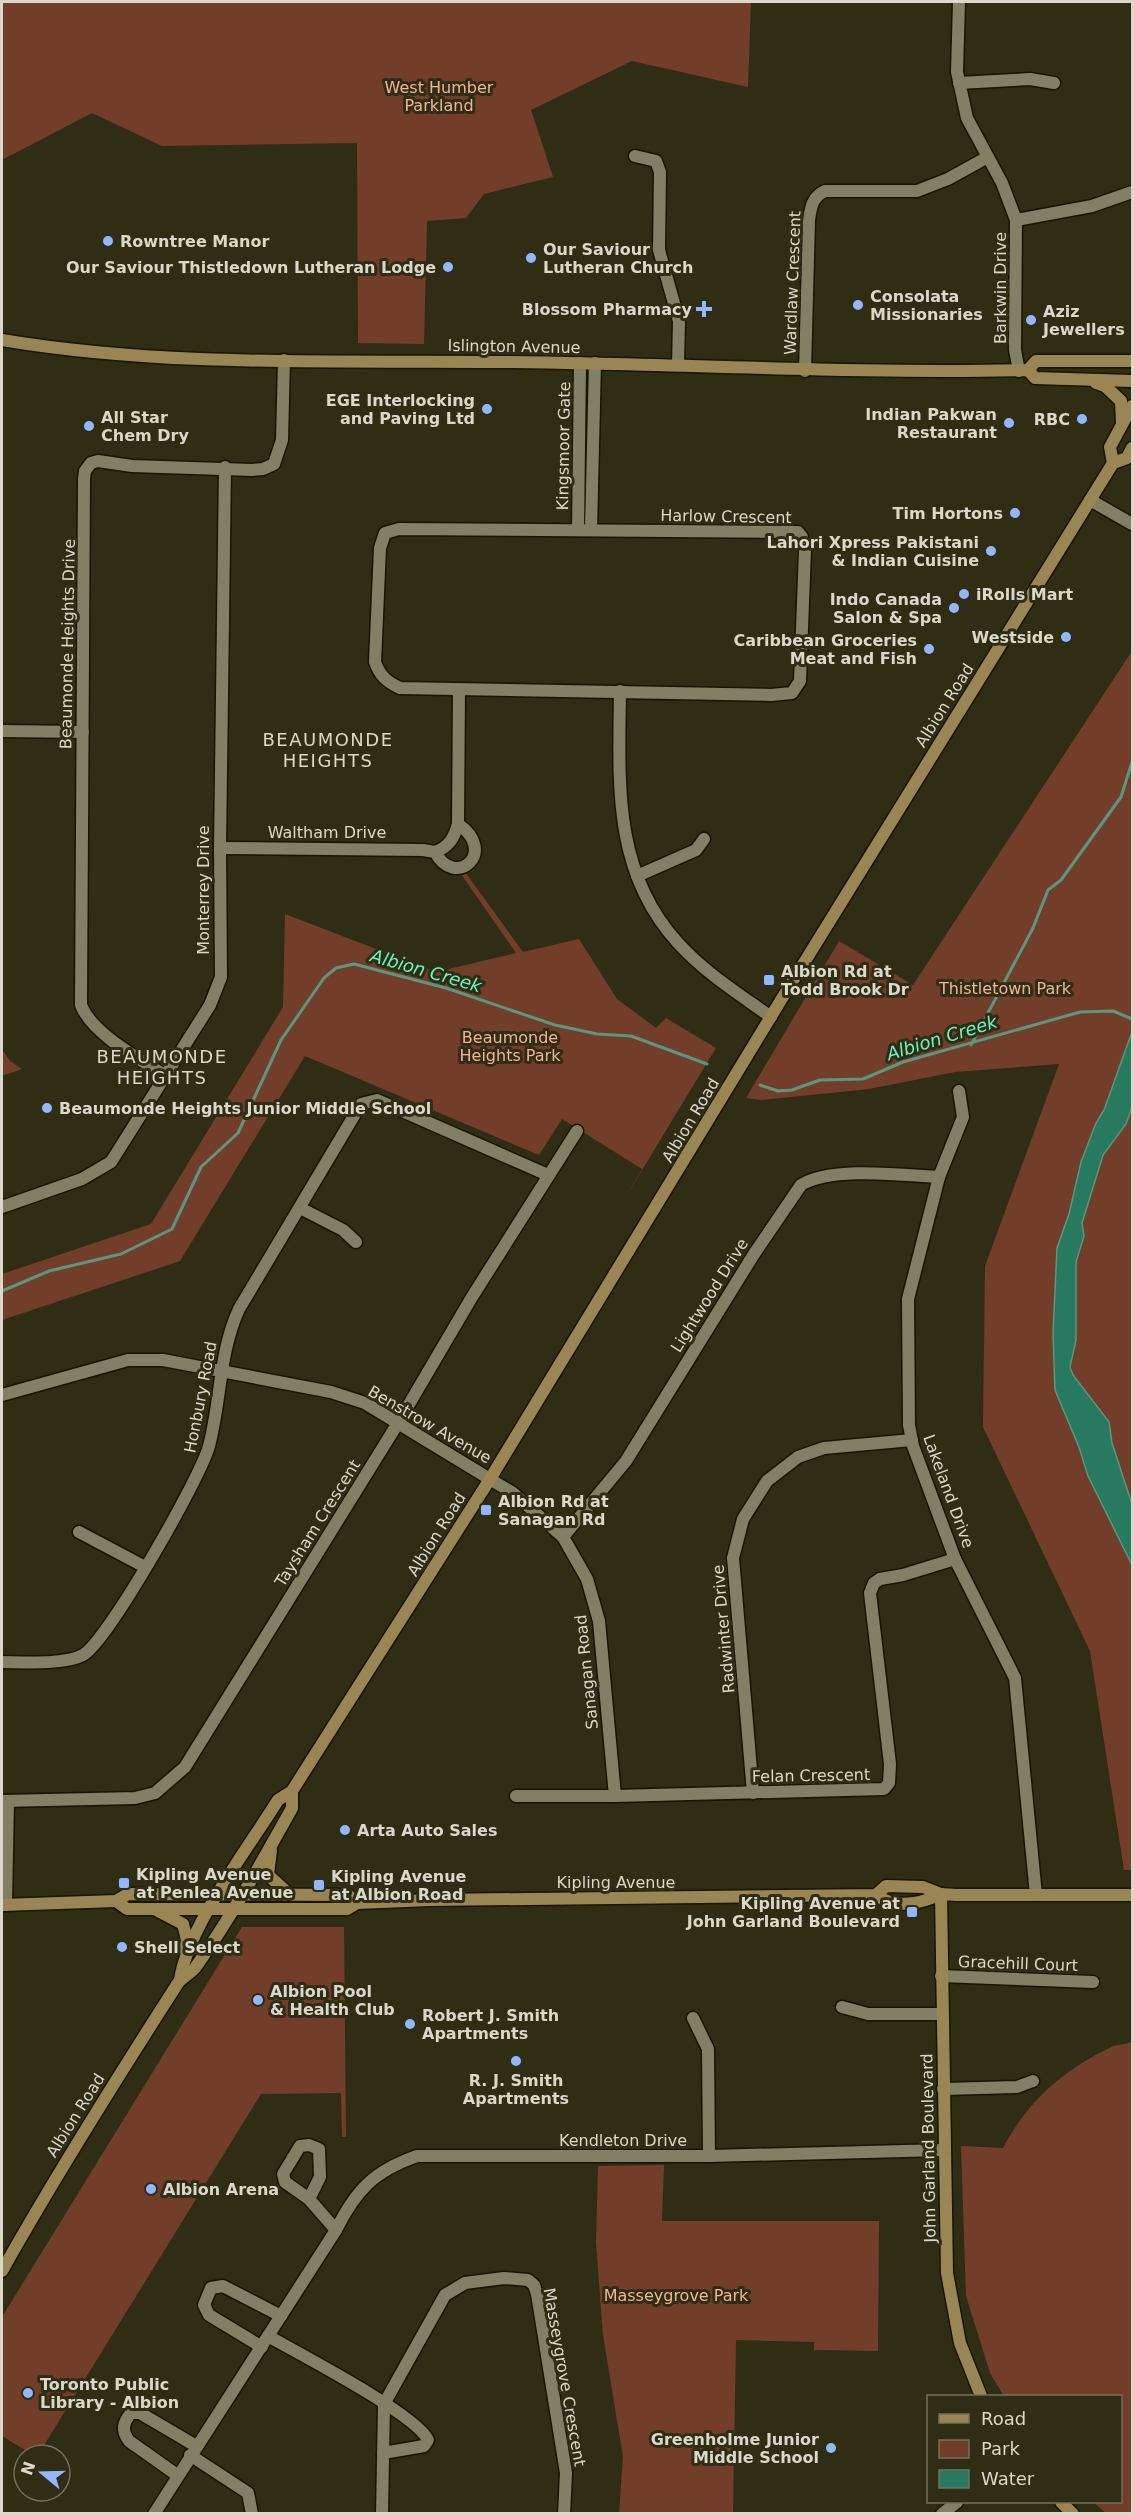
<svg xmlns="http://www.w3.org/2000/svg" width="1134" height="2515" font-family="'DejaVu Sans',sans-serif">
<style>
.green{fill:#723e2a}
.water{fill:#277a5f;stroke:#5c967f;stroke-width:1.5}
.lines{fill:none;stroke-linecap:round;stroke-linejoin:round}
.stream{stroke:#5c967f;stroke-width:3}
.street-casing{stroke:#171500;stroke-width:15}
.secondary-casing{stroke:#171500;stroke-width:15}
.street{stroke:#817f64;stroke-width:12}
.secondary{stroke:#9a8655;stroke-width:12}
.poi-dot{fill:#92b7fd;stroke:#2f2d14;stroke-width:2}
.labels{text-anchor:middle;stroke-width:6;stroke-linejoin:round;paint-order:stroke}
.park-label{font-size:16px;fill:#f5b299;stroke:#2f2d14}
.poi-label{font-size:16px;font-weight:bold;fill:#d9d8c9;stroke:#2f2d14;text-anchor:start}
.street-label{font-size:16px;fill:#d9d8c9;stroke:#2f2d14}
.neighbourhood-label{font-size:18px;letter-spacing:1.5px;fill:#d9d8c9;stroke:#2f2d14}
.water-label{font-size:18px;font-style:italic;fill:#67f6c6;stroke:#2f2d14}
</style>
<rect width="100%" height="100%" fill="#2f2d14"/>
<g class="green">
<path d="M2 2H751L748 87 632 61 531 110 553 177 484 194 466 218 427 221 424 344 358 343 357 143 162 146 92 113 2 160Z"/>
<path d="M1132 651V1870H1124L1090 1651 983 1427 985 1266 1059 1064 955 1072 869 1089 762 1100 746 1098 839 941 913 985Z"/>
<path d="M465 872 523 952 579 939 617 999 656 1028 666 1018 716 1048 622 1203 642 1169 562 1119 539 1155 305 1056 180 1261 2 1320V1274L151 1224 283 1007 285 914 436 972 516 953 461 874Z"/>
<path d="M4 1052 10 1061 22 1069 2 1076V1053Z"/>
<path d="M1132 1905V2513L1107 2514 1093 2502H1120V2396H1004L990 2373 966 2296 961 2146 1003 2148C1027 2102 1062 2071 1109 2048 1116 2044 1124 2045 1131 2042Z"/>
<path d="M242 1927H344L346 2137H342L341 2093 261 2094 38 2455H33L2 2436V2317Z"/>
<path d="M664 2165 662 2221H879L878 2351 814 2350V2342L736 2340 733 2513H619L623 2457 603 2335 596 2243 598 2166Z"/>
</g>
<path class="water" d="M1132 1032V1107L1126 1124 1103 1155 1082 1223 1084 1236 1076 1262V1340L1070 1367 1073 1375 1109 1422 1112 1443 1132 1504V1565L1088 1476 1079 1447 1055 1390 1053 1333 1057 1248 1069 1214 1081 1162 1096 1123 1104 1110Z"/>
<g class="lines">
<g class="stream">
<path d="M971 1045 1033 928 1048 890 1061 880 1121 797 1132 762"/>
<path d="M760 1085 778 1091 792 1090 820 1080 863 1079 903 1062 1080 1012 1113 1011 1132 1019"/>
<path d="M2 1291 49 1271 121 1254 172 1229 201 1167 238 1133 281 1040 324 978 336 968 354 964 446 988 555 1025 597 1034 631 1036 707 1064"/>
</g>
<g class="street-casing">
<g id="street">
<path d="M959 2 957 72 967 118 1002 183 1016 220 1015 350 1019 371"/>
<path d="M959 83 1030 79 1054 83"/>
<path d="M635 156 656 161 660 172 659 250 679 321 678 365"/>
<path d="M1016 220 1092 206 1132 192"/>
<path d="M805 371 809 220C811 207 812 197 825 191H917L948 179 986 158"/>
<path d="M1090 500 1132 524"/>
<path d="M399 529 798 532 802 537 805 550 800 681 792 693 771 695 400 688C387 682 380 676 375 662L380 548 385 533Z"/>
<path d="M578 530 580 363"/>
<path d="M591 530 595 363"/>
<path d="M620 691C619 781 612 871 678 943 704 972 739 994 771 1017"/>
<path d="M2 731 83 732"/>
<path d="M220 848 423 850 435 852C455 890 499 852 458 824L459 690"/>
<path d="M435 852C449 847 454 838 458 824"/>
<path d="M637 876 696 850 704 839"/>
<path d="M166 1076C140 1059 92 1034 81 1005L84 479 85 471 91 463 98 461 132 466 252 470 263 469 274 464 282 440 284 360"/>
<path d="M959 1091 963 1117 939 1177 908 1299 909 1425 913 1446 955 1559 1015 1678 1036 1895"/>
<path d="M2 1207 82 1179 111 1162 210 1005 221 977 220 848 225 467"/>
<path d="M300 1208 343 1230 356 1242"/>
<path d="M2 1395 128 1360H163L331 1392 365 1403 513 1493 563 1537 587 1579 599 1621 615 1796"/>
<path d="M79 1532 145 1567"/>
<path d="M563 1537 626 1461 754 1254 801 1185C832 1166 902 1175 939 1177"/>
<path d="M2 1662C22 1662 65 1665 83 1655 107 1642 201 1477 209 1446 221 1401 219 1352 239 1309L361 1104 377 1100 548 1175"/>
<path d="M753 1793 733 1558 743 1519 767 1481 798 1457 824 1448 912 1440"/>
<path d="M516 1796H615L884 1789 889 1783 890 1764 870 1593 874 1583 880 1579 903 1575 955 1559"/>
<path d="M2 1801 135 1798 155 1793 185 1767 398 1423 472 1297 577 1131"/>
<path d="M6 1905 8 1801"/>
<path d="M941 1976 1093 1982"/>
<path d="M842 2007 868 2014H942"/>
<path d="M693 2018 708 2049 709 2156"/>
<path d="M943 2089 1017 2087 1033 2081"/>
<path d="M309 2199 320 2177 319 2149 309 2145 300 2146 283 2174 285 2182 309 2199 336 2230"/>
<path d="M268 2336C299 2354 416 2414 428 2440L424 2446 383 2453"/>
<path d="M262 2347 209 2315 204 2305 211 2288 223 2286 281 2316"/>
<path d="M190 2455 248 2493 252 2514"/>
<path d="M177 2475 129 2441C121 2430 123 2423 131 2413H140L196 2446"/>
<path d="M154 2514 336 2230C356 2190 374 2171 417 2156H709L943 2150"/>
<path d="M382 2514 384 2404 445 2295 465 2283 504 2278 528 2280 534 2285 537 2294 566 2473 564 2514"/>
<path d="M942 2514 957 2502"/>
</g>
</g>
<g class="secondary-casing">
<g id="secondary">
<path d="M2 340C169 368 342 360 512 362 684 364 856 374 1028 370L1035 378 1132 381"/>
<path d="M1028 370 1036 361H1132"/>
<path d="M1096 383 1105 386 1121 401 1122 423"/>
<path d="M1113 463 1110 447 1132 406"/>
<path d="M271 1850 268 1875 290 1895"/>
<path d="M941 1894 947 2273 960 2343 981 2396"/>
<path d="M876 1895C894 1909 921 1904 941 1894"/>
<path d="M116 1901 127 1909H347L357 1903 430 1900 876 1895 886 1886 923 1887 941 1894 956 1895H1132"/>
<path d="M2 1905 116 1901 128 1894 348 1895 357 1903"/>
<path d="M158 1911 183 1924 187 1940 185 1950"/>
<path d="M180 1980C187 1928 249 1847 278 1800L292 1791 490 1479 781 1000 1113 463 1127 458 1132 448"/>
<path d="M2 2271C57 2173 117 2078 178 1983 182 1977 190 1974 195 1968 230 1919 262 1862 292 1808V1791"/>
<path d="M1061 2502 1073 2514"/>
</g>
</g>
<use href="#street" class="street"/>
<use href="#secondary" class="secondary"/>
</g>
<g class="poi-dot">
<circle cx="108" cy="241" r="6"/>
<circle cx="531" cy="258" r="6"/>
<circle cx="448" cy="267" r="6"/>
<circle cx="858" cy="305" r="6"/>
<path d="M701 300h6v6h6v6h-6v6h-6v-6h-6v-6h6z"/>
<circle cx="1031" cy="320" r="6"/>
<circle cx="487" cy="409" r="6"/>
<circle cx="1082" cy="419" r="6"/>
<circle cx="1009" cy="423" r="6"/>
<circle cx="89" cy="426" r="6"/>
<circle cx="1015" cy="513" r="6"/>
<circle cx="991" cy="551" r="6"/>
<circle cx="964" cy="594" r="6"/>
<circle cx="954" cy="608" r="6"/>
<circle cx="1066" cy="637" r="6"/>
<circle cx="929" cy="649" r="6"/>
<rect x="763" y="974" width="12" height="12" rx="3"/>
<circle cx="47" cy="1108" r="6"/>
<rect x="480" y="1504" width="12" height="12" rx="3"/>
<circle cx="345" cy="1830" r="6"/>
<rect x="118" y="1877" width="12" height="12" rx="3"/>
<rect x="313" y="1879" width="12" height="12" rx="3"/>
<rect x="906" y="1906" width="12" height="12" rx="3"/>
<circle cx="122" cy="1947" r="6"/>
<circle cx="258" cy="2000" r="6"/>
<circle cx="410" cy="2024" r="6"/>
<circle cx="516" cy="2061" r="6"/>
<circle cx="151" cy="2189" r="6"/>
<circle cx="28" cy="2393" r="6"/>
<circle cx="831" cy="2448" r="6"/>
</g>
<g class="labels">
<g class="park-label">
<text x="439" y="93">West Humber<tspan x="439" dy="18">Parkland</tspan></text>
<text x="1005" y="994">Thistletown Park</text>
<text x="510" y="1043">Beaumonde<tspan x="510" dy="18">Heights Park</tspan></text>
<text x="676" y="2301">Masseygrove Park</text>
</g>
<g class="poi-label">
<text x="120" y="247">Rowntree Manor</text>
<text x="543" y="255">Our Saviour<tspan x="543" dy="18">Lutheran Church</tspan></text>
<text x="436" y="273" text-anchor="end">Our Saviour Thistledown Lutheran Lodge</text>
<text x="870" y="302">Consolata<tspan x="870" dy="18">Missionaries</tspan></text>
<text x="692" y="315" text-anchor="end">Blossom Pharmacy</text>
<text x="1043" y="317">Aziz<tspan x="1043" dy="18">Jewellers</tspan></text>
<text x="475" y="406" text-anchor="end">EGE Interlocking<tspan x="475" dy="18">and Paving Ltd</tspan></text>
<text x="997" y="420" text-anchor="end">Indian Pakwan<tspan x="997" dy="18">Restaurant</tspan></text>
<text x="101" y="423">All Star<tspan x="101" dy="18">Chem Dry</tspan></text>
<text x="1070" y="425" text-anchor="end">RBC</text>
<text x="1003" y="519" text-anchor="end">Tim Hortons</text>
<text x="979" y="548" text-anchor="end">Lahori Xpress Pakistani<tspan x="979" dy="18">&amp; Indian Cuisine</tspan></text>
<text x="976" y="600">iRolls Mart</text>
<text x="942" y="605" text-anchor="end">Indo Canada<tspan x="942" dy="18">Salon &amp; Spa</tspan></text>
<text x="1054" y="643" text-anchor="end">Westside</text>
<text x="917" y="646" text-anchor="end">Caribbean Groceries<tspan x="917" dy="18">Meat and Fish</tspan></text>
<text x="781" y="977">Albion Rd at<tspan x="781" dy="18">Todd Brook Dr</tspan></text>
<text x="59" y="1114">Beaumonde Heights Junior Middle School</text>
<text x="498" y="1507">Albion Rd at<tspan x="498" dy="18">Sanagan Rd</tspan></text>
<text x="357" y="1836">Arta Auto Sales</text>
<text x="136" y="1880">Kipling Avenue<tspan x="136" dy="18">at Penlea Avenue</tspan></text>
<text x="331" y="1882">Kipling Avenue<tspan x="331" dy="18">at Albion Road</tspan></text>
<text x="900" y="1909" text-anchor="end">Kipling Avenue at<tspan x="900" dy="18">John Garland Boulevard</tspan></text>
<text x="134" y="1953">Shell Select</text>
<text x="270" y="1997">Albion Pool<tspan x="270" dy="18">&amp; Health Club</tspan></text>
<text x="422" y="2021">Robert J. Smith<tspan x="422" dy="18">Apartments</tspan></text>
<text x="516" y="2086" text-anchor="middle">R. J. Smith<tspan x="516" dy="18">Apartments</tspan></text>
<text x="163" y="2195">Albion Arena</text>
<text x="40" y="2390">Toronto Public<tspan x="40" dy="18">Library - Albion</tspan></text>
<text x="819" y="2445" text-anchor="end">Greenholme Junior<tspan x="819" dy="18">Middle School</tspan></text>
</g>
<g class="street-label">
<text transform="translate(792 283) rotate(-88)" y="6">Wardlaw Crescent</text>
<text transform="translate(1000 288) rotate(-90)" y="6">Barkwin Drive</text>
<text transform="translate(514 346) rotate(1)" y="6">Islington Avenue</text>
<text transform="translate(563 446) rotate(-89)" y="6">Kingsmoor Gate</text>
<text transform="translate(726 516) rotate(1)" y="6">Harlow Crescent</text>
<text transform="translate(67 644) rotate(-89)" y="6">Beaumonde Heights Drive</text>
<text transform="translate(944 705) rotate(-58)" y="6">Albion Road</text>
<text x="327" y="838">Waltham Drive</text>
<text transform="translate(203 890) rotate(-90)" y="6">Monterrey Drive</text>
<text transform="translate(690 1120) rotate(-59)" y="6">Albion Road</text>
<text transform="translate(709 1295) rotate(-58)" y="6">Lightwood Drive</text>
<text transform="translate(200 1397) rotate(-79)" y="6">Honbury Road</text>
<text transform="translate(430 1424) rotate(30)" y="6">Benstrow Avenue</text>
<text transform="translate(949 1491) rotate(70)" y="6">Lakeland Drive</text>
<text transform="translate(317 1523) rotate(-58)" y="6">Taysham Crescent</text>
<text transform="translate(436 1534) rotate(-58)" y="6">Albion Road</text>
<text transform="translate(723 1629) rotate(-95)" y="6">Radwinter Drive</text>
<text transform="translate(586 1672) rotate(-96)" y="6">Sanagan Road</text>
<text transform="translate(811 1775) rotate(-1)" y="6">Felan Crescent</text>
<text x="616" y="1888">Kipling Avenue</text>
<text transform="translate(1018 1963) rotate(2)" y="6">Gracehill Court</text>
<text transform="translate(75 2115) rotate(-58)" y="6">Albion Road</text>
<text x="623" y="2146">Kendleton Drive</text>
<text transform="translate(928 2148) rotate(-91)" y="6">John Garland Boulevard</text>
<text transform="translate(565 2377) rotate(80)" y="6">Masseygrove Crescent</text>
</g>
<g class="neighbourhood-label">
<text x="328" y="746">BEAUMONDE<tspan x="328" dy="21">HEIGHTS</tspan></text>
<text x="162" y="1063">BEAUMONDE<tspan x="162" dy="21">HEIGHTS</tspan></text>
</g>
<g class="water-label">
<text transform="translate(426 971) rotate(16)" y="6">Albion Creek</text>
<text transform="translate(942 1038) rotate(-17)" y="6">Albion Creek</text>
</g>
</g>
<rect width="1134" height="2515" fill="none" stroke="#d9d8c9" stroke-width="6"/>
<rect x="927" y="2395" width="195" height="108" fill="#2f2d14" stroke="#73715c" stroke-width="1.5"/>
<rect x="939" y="2414" width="30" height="9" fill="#9a8655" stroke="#73715c" stroke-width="1.5"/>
<text x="981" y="2425" font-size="18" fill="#d9d8c9">Road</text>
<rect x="939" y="2440" width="30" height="18" fill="#723e2a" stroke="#73715c" stroke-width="1.5"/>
<text x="981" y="2455" font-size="18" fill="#d9d8c9">Park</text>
<rect x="939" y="2470" width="30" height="18" fill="#277a5f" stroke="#73715c" stroke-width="1.5"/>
<text x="981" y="2485" font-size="18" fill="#d9d8c9">Water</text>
<g transform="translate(42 2473) rotate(289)"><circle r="28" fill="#2f2d14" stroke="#73715c" stroke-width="1.5"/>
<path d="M0-4.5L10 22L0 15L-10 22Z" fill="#92b7fd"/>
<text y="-9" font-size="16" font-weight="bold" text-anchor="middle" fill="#d9d8c9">N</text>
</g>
</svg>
